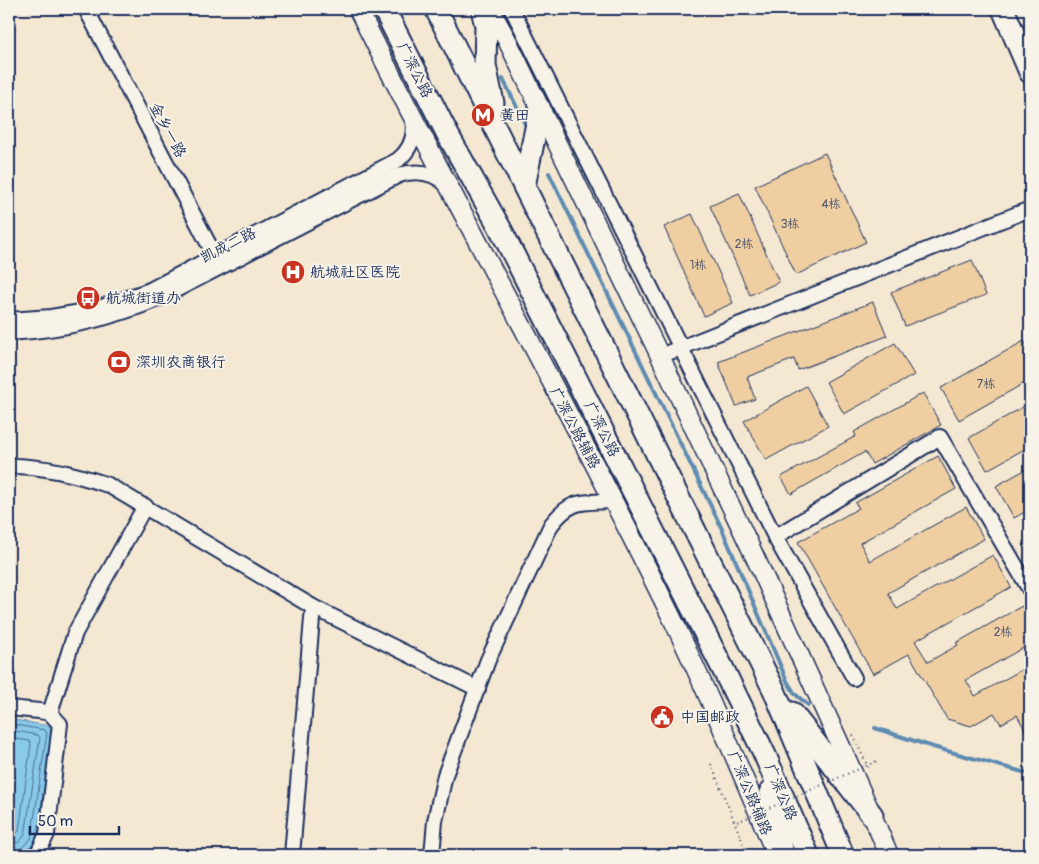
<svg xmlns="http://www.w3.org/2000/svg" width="1039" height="864" font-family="Pangolin,'LXGW WenKai TC',sans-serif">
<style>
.water{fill:#89c9ea;stroke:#5d8bb2}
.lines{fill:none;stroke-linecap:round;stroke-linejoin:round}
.shore{stroke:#476d96;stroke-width:1}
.stream{stroke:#5d8bb2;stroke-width:4}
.building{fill:#efcfa1;stroke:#1b2f5e}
.minor-casing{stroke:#1b2f5e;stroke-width:18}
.major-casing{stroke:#1b2f5e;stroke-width:21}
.highway-casing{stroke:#1b2f5e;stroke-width:25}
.path{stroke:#1b2f5e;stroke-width:2;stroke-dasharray:1 4;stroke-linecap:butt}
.minor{stroke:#f7f3e8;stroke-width:14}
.major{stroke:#f7f3e8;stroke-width:18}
.highway{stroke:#f7f3e8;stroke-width:21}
.path-bridge{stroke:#1b2f5e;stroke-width:2;stroke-dasharray:1 4;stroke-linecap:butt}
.labels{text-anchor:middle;stroke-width:4;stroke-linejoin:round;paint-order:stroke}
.number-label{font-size:12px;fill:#50576f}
.street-label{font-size:15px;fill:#1b2f5e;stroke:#f7f3e8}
.poi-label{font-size:15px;fill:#1b2f5e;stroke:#f7f3e8;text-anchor:start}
</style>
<rect width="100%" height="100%" fill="#f5e8d3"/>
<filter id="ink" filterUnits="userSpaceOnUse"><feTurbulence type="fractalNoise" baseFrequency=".02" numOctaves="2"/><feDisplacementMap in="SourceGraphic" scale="10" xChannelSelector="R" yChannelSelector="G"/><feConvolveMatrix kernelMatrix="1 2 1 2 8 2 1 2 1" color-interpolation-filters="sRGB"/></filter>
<g filter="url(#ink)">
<path class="water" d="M9 719 49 726 52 731 38 830 35 842 23 854 9 852Z"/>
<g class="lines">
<g class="shore">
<path d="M9 724 45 730 47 733 31 839 18 851 9 848"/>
<path d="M9 730 38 735 40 738 25 835 18 843 9 841"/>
<path d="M9 738 30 741 31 744 19 831 16 834H9"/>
</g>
<g class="stream">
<path d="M503 79 526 126"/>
<path d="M549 173 722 529 787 681 795 694 808 705"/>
<path d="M875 728 933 747 1030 774"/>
</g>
</g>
<g class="building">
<path d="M825 153 866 242 796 275 755 186Z"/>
<path d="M739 193 779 282 750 295 710 206Z"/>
<path d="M692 214 733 303 704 316 664 227Z"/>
<path d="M972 260 986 295 905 326 891 292Z"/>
<path d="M873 302 887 336 798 370 794 359 747 377 755 399 736 406 718 362Z"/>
<path d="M1024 341 1030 353V380L959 420 941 388Z"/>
<path d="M895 343 914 375 844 414 826 382Z"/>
<path d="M806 386 828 426 766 460 744 421Z"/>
<path d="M923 393 941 425 872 464 865 452 791 494 781 477 856 436 854 432Z"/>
<path d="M1030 403V446L987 470 969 438Z"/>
<path d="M938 456 956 489 860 543 870 561 966 507 984 539 888 593 897 609 993 555 1011 587 915 641 928 662 958 645 956 643 1022 606 1030 620V644L966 680 975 696 1030 665V739L1017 715 1001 724 994 713 971 726 947 719 909 654 873 674 798 542 859 508 855 503Z"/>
<path d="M1030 467V509L1014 518 996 486Z"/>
</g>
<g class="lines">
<g class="minor-casing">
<g id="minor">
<path d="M86 9 219 264"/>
<path d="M512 9 775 537 854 678"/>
<path d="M9 320 51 317 93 310 150 290 398 160C410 150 416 136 413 120"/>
<path d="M9 333C62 330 111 319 160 298L399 175C416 170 434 172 447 185"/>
<path d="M660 356 1030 209"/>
<path d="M9 466C44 466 75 474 108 485L313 607 478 689"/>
<path d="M775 537 940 437 1030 590"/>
<path d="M9 708 39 711 50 713 60 724 47 834 38 853 33 855"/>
<path d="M50 713 75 633 145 506"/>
<path d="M292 855 313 607"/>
<path d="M432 855 435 821 445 775 488 660 551 525C572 498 582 503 614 501"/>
</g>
</g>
<g class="major-casing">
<g id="major">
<path d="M358 9C459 213 571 411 671 616 709 695 743 775 776 855"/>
<path d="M490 9 506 38 660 356 762 572 872 815 889 855"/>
</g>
</g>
<g class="highway-casing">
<g id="highway">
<path d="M384 9 448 135 500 228 723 669 764 753 808 855"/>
<path d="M436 9 774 690 843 855"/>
<path d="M482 9 486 26 485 65 493 103"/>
<path d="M1003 9 1030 72"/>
<path d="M524 186 540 109"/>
<path d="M792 713 872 815"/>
<path d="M771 791 783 855"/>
</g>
</g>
<g class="path">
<path d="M853 735 869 769"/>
<path d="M711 764 735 823"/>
<path d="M747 853 749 855"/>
</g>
<use href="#minor" class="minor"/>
<use href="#major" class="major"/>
<use href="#highway" class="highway"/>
<path class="path-bridge" d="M747 853 735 823 879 760"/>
</g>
</g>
<defs>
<g id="metro-disc" transform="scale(1.25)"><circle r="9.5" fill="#c8321e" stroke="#f7f3e8"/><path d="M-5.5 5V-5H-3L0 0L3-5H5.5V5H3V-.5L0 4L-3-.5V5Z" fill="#fff"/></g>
<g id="hospital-disc" transform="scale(1.25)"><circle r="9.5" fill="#c8321e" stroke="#f7f3e8"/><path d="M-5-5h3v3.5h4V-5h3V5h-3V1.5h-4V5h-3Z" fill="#fff"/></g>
<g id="bus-disc" transform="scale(1.25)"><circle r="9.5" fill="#c8321e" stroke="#f7f3e8"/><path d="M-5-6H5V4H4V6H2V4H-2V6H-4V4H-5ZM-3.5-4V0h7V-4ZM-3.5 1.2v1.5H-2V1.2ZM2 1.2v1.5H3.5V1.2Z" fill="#fff"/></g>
<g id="bank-disc" transform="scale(1.25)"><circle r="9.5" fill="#c8321e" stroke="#f7f3e8"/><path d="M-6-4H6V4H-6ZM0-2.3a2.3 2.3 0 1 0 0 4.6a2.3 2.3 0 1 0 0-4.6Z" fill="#fff"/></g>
<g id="civic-disc" transform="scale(1.25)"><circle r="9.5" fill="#c8321e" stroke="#f7f3e8"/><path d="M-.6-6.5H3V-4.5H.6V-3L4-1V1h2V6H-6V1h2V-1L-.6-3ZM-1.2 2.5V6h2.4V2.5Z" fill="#fff"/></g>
</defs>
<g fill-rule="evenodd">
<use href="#metro-disc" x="483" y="115"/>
<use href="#hospital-disc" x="293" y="272"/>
<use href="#bus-disc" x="88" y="298"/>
<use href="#bank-disc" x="119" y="362"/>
<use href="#civic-disc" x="662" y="717"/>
</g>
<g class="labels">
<g class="number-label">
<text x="831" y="208">4栋</text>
<text x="790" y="228">3栋</text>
<text x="744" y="248">2栋</text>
<text x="698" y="269">1栋</text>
<text x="986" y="388">7栋</text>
<text x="1003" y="636">2栋</text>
</g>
<g class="street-label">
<text transform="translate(415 70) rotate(63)" y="5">广深公路</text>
<text transform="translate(168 130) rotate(62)" y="5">金乡一路</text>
<text transform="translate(228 245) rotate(-27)" y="5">凯成二路</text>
<text transform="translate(575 428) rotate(62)" y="5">广深公路辅路</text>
<text transform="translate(602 429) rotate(63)" y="5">广深公路</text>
<text transform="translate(781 792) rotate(67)" y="5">广深公路</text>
<text transform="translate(750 793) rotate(67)" y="5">广深公路辅路</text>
</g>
<g class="poi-label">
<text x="500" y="120">黄田</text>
<text x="310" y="277">航城社区医院</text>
<text x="106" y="303">航城街道办</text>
<text x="136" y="367">深圳农商银行</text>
<text x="680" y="722">中国邮政</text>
</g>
</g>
<rect width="1039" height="864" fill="none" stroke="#f7f3e8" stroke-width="30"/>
<rect x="15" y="15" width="1009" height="834" fill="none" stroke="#1b2f5e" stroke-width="2" filter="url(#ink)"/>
<path d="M30 826v8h89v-8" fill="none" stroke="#1b2f5e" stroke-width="2.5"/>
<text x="38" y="826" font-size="15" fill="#1b2f5e" stroke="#f7f3e8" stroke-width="4" paint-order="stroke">50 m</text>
</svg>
